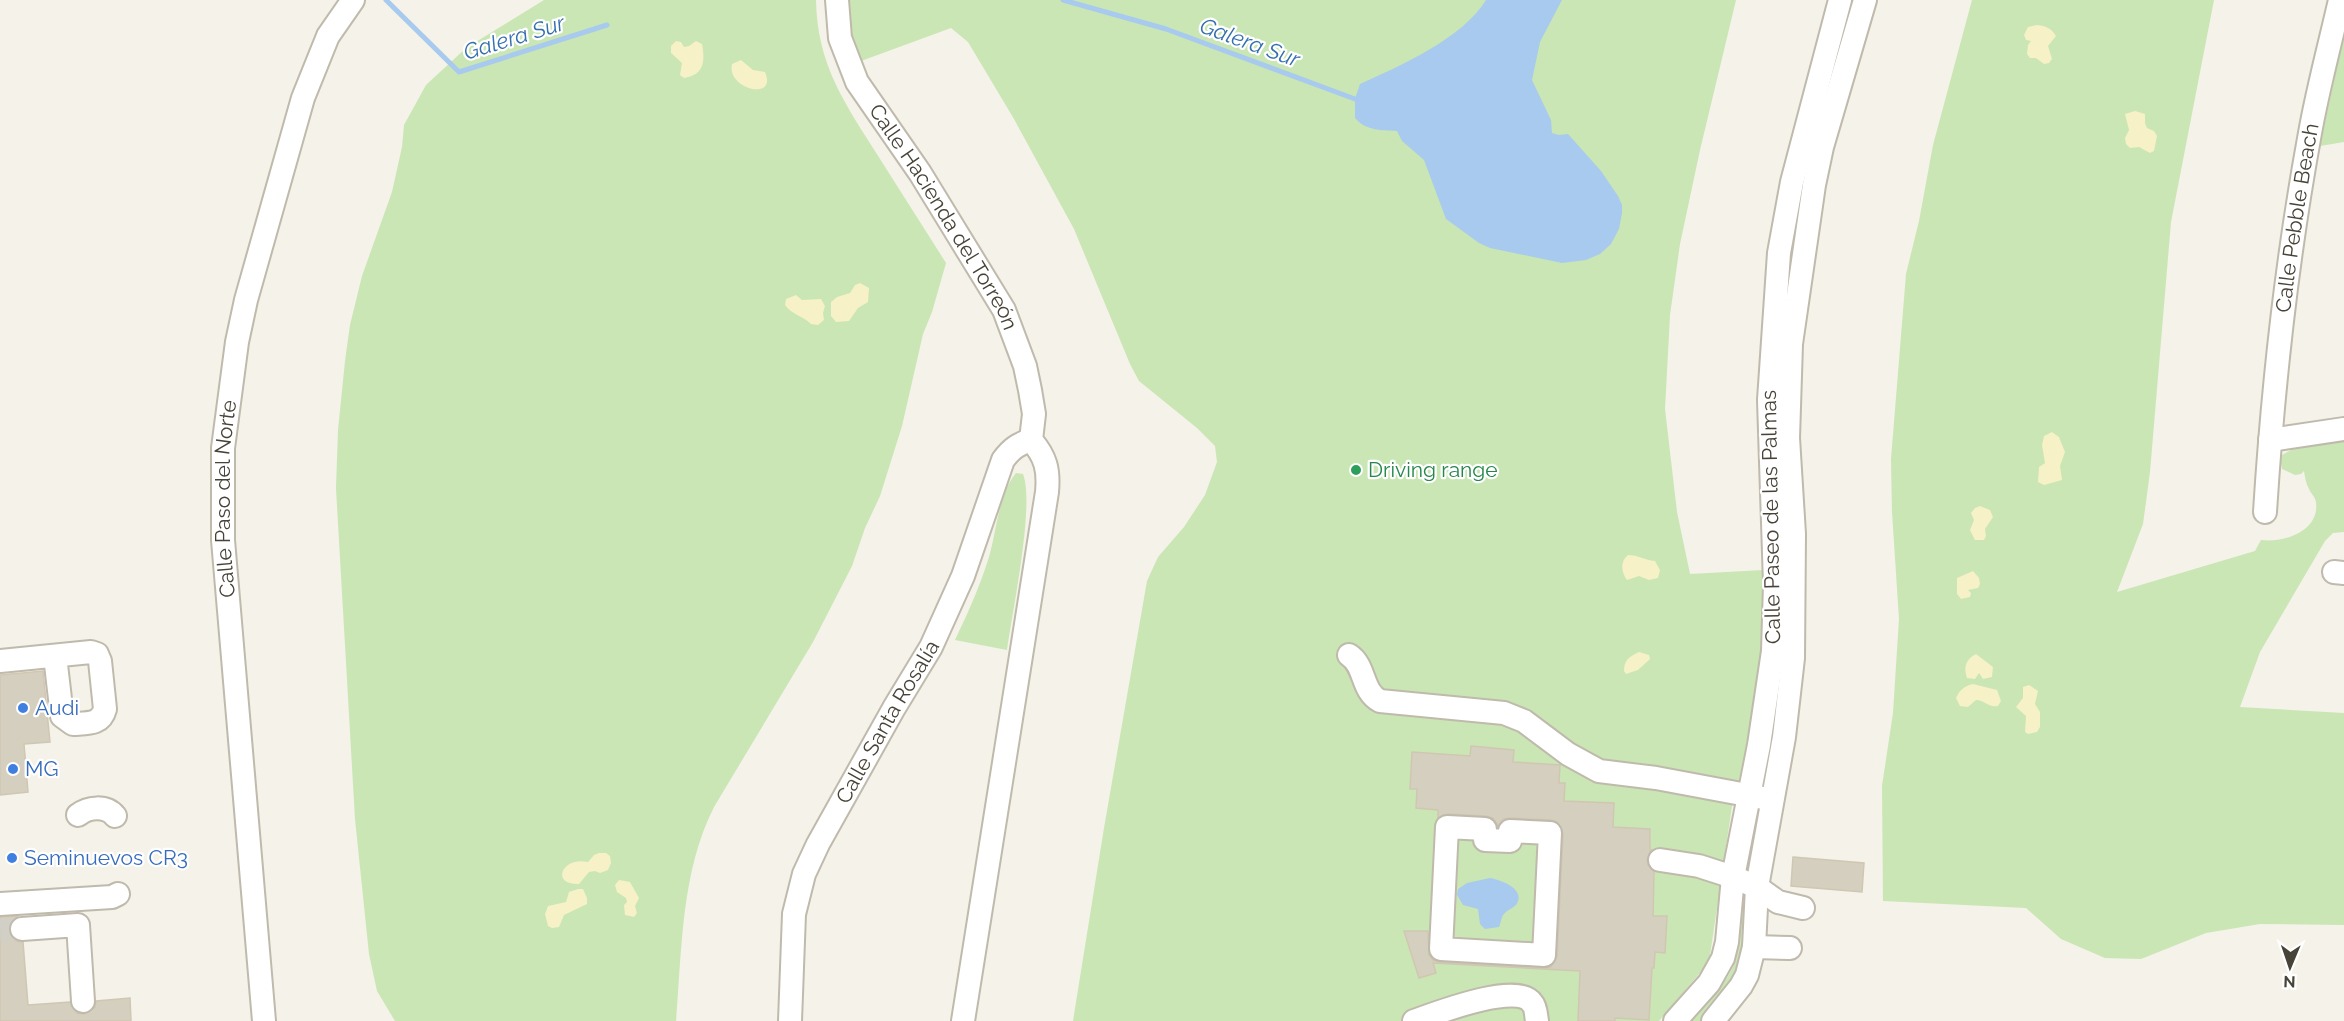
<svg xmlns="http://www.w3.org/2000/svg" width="2344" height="1021" font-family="Raleway,sans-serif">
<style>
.green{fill:#cae6b4}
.sand{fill:#f6f1c7}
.water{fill:#a8caee}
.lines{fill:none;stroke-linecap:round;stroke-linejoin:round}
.stream{stroke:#a8caee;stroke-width:5}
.building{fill:#d5cfbf;stroke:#d0c7b2;stroke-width:1.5}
.minor-tunnel{stroke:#d1cfc6;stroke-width:22;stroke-dasharray:22 11;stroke-linecap:butt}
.minor-casing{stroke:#bfbaac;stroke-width:26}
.minor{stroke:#fff;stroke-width:22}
.leisure-dot{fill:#2e9e5b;stroke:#fff;stroke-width:2}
.shop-dot{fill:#3f7fe0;stroke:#fff;stroke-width:2}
.labels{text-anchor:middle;stroke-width:4.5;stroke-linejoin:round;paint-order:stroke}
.street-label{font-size:21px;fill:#474338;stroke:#fff}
.leisure-label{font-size:21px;fill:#27864d;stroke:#fff;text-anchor:start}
.shop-label{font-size:21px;fill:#366cbe;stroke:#fff;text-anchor:start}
.water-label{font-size:22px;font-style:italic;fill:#356faf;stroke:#fff}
</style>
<rect width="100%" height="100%" fill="#f4f2e9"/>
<g class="green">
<path d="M544 0H816C817 66 846 105 880 159 902 194 924 228 946 263L932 312 923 334 902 426 880 496 865 528 852 566 813 642 714 807C681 872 682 949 676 1021H395L377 991 369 954 355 819 336 488 338 430 345 361 350 325 362 276 392 192 402 147 404 125 426 85 466 48Z"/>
<path d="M848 0H1736L1700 150 1680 244 1670 315 1665 409 1677 512 1690 574 1763 570 1764 639 1750 750 1739 779 1732 806 1709 962 1659 1021H1073L1104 828 1147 581 1158 557 1184 527 1205 495 1217 462 1215 446 1197 428 1139 381 1130 364 1074 229 1014 119 968 42 951 28 861 61C852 41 847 22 848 0Z"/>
<path d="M1972 0H2214L2171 222 2150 472 2143 524 2117 592 2255 551 2261 540C2284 543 2320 531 2316 502 2315 496 2311 494 2309 489 2306 484 2305 477 2304 471L2301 474 2295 475 2282 469 2280 456 2291 450 2294 445 2344 439V532L2333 533 2325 541 2260 652 2240 707 2344 713V925L2260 924 2206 933 2141 959 2105 958 2061 939 2026 908 1883 901 1882 786 1893 713 1899 619 1892 512 1891 459 1906 274 1919 221 1933 145Z"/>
<path d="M2344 33V142L2320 146Z"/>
<path d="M1016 473 1023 474C1035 504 1012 613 1007 650L955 640C968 613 980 586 989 557 997 530 998 495 1016 473Z"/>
<path d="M1741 891 1747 893 1746 963 1718 1004 1702 1021H1689L1727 978 1733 967 1740 930Z"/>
</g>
<g class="sand">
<path d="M2037 25C2046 26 2051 28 2056 36L2048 46 2052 59 2049 63 2044 64 2036 58H2030L2027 54 2028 45 2031 41 2026 40 2024 35 2028 27Z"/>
<path d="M676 41 681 42 684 47 689 46 696 41 702 44C705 60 705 75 684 78L680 75 682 63 671 53V46Z"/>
<path d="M741 60 753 70 765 72C778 102 726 89 732 64Z"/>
<path d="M2135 111 2145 114V123L2147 128 2154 131 2157 136 2154 151 2150 153 2139 147 2130 148 2126 144 2125 138 2129 130 2125 114Z"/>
<path d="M860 283 869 288 868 302 858 308 849 321 836 322 831 316V302L837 297 850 293 855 285Z"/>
<path d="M796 295 802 300 821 299 825 306 823 313 824 320 818 325 811 324C802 315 792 315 785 305L786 299Z"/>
<path d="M2052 432 2059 437 2065 452 2060 466 2062 480 2044 485 2038 482 2039 467 2045 463 2042 445 2044 436Z"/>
<path d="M1980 506 1990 510 1993 517 1985 529 1986 536 1984 540H1975L1970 530 1974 520 1971 513 1975 508Z"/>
<path d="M1628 555C1638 555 1645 560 1655 561L1660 570 1658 578 1649 580 1639 576 1627 580C1621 572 1620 561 1628 555Z"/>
<path d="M1973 571 1979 578 1980 584 1978 588 1968 590 1971 593 1970 597 1961 599 1957 594V578Z"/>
<path d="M1639 652 1649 655 1650 659 1638 670 1626 674 1624 671C1624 660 1629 657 1639 652Z"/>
<path d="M1976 654 1993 667 1992 677 1983 679 1979 673 1975 679 1967 678C1963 667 1966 659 1976 654Z"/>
<path d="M1973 684 1997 690 2001 701 1998 706C1988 708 1985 700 1976 700L1968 707 1960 706 1956 698C1960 689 1965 686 1973 684Z"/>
<path d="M2029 685 2038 691 2035 704 2040 712V727L2037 732 2028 734 2025 732 2026 716 2016 707 2023 698V687Z"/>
<path d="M599 853H606L610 856 611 863 608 870 600 873 595 871 589 872 579 884C550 885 562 856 588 862L594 855Z"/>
<path d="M619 880 630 882 639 898 635 906 637 913 634 917 625 915 624 905 627 902 626 898 617 892 615 885Z"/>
<path d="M578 889H583L587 898V904L564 915 559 927 552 928 548 926 545 914 548 906 566 902 569 892Z"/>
</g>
<g class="water">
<path d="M1486 0H1562L1540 42 1532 80 1551 120 1552 133 1559 135 1568 134 1601 171 1618 196 1622 205V213L1619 229 1611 244 1600 254 1586 260 1562 263 1490 248 1479 243 1446 219 1424 160 1402 141 1397 131C1381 130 1366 131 1355 118V99L1360 84C1400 66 1463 38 1486 0Z"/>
<path d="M1490 878C1501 880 1527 889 1516 905 1512 909 1507 910 1504 914 1501 917 1501 923 1499 927L1485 929 1480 924 1478 909 1463 905 1457 895 1458 889 1467 883Z"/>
</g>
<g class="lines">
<g class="stream">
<path d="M386 0 459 72 607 25"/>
<path d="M1063 0 1166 29 1355 99"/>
</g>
</g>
<g class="building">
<path d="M43 671 50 742 24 744 28 792 0 795V675Z"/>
<path d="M1471 746 1514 750 1513 762 1560 765 1559 783H1565L1564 801 1614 803 1613 827 1650 829V850H1651L1647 859 1648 865 1654 872 1653 916H1667L1665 953 1655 952 1654 968H1652L1649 1020 1615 1018V1021H1578L1580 971 1433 963 1436 973 1419 978 1404 931H1428L1429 955 1433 960 1440 962 1543 968 1551 967 1557 956 1563 834 1558 822 1551 820 1511 818 1503 819 1498 826 1493 818 1486 816 1448 814 1438 818V810L1416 808 1417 789H1410L1412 752 1470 756Z"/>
<path d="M1793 857 1864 863 1862 892 1791 886Z"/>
<path d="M18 916 10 923 9 931 16 941 23 942 28 1005 70 1002 77 1013 84 1014 95 1007 96 1001 130 998 131 1021H0V917Z"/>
</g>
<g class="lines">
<path class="minor-tunnel" d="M0 930 22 929"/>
<g class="minor-casing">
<g id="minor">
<path id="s1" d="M837 0 840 38 857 82 920 173 1004 310 1025 366 1030 390 1034 414 1031 440"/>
<path d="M2270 440 2344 429"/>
<path id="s2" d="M2265 512C2273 385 2287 258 2310 133 2318 88 2330 44 2340 0"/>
<path d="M2334 572 2344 573"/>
<path d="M1349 655C1366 666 1361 691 1380 701L1504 713 1524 721 1568 754 1599 771 1656 778 1763 798"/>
<path d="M0 661 91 652 97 654 100 661 105 709C101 725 87 723 73 724L62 716 55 656"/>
<path d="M78 815C88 807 106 805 115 816"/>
<path d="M1447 827 1485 829V840L1510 841V831L1550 833 1544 955 1441 949Z"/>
<path d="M1660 860 1699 866 1733 877 1757 887 1778 902 1803 908"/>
<path d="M0 904 112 897 118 894"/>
<path d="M22 929 78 925 83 1001"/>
<path d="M1754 947 1790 948"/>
<path id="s3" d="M264 1021 223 540V448L237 342 246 300 303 98 328 36 353 0"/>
<path id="s4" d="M790 1021 794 914 804 874 818 844 894 708 931 647 963 576 1003 460C1011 449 1018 444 1031 440"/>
<path d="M963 1021 1047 492C1049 470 1046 457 1031 440"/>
<path d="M1414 1021C1434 1014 1518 981 1532 1003 1536 1007 1536 1016 1537 1021"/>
<path d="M1675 1021 1709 983 1723 958 1727 942 1733 877 1759 745 1773 651 1775 584 1769 400 1779 253 1792 182 1840 0"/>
<path d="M1713 1021 1741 986 1747 975 1754 947 1757 887 1784 737 1793 658 1794 534 1788 438 1791 344 1814 185 1822 147 1865 0"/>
</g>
</g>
<use href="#minor" class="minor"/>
</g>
<circle class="leisure-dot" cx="1356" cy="470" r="6"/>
<g class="shop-dot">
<circle cx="23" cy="708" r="6"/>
<circle cx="13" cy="769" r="6"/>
<circle cx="12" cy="858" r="6"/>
</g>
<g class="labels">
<g class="street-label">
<text dy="7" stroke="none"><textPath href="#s1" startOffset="246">Calle Hacienda del Torreón</textPath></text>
<text dy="7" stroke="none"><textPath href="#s2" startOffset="296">Calle Pebble Beach</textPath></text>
<text dy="7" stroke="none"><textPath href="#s3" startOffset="524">Calle Paso del Norte</textPath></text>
<text transform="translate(1771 517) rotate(-91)" y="7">Calle Paseo de las Palmas</text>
<text dy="7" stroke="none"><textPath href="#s4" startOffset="322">Calle Santa Rosalía</textPath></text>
</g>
<g class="leisure-label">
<text x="1368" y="477">Driving range</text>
</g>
<g class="shop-label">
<text x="35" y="715">Audi</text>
<text x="25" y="776">MG</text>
<text x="24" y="865">Seminuevos CR3</text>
</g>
<g class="water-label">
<text transform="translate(514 37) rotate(-17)" y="8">Galera Sur</text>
<text transform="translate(1250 42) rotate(20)" y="8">Galera Sur</text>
</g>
</g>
<g transform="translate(2290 967) rotate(182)" stroke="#ffffff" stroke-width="4.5" paint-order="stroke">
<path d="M0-4.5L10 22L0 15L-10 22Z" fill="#474338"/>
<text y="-9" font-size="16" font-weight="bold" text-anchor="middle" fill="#474338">N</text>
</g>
</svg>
